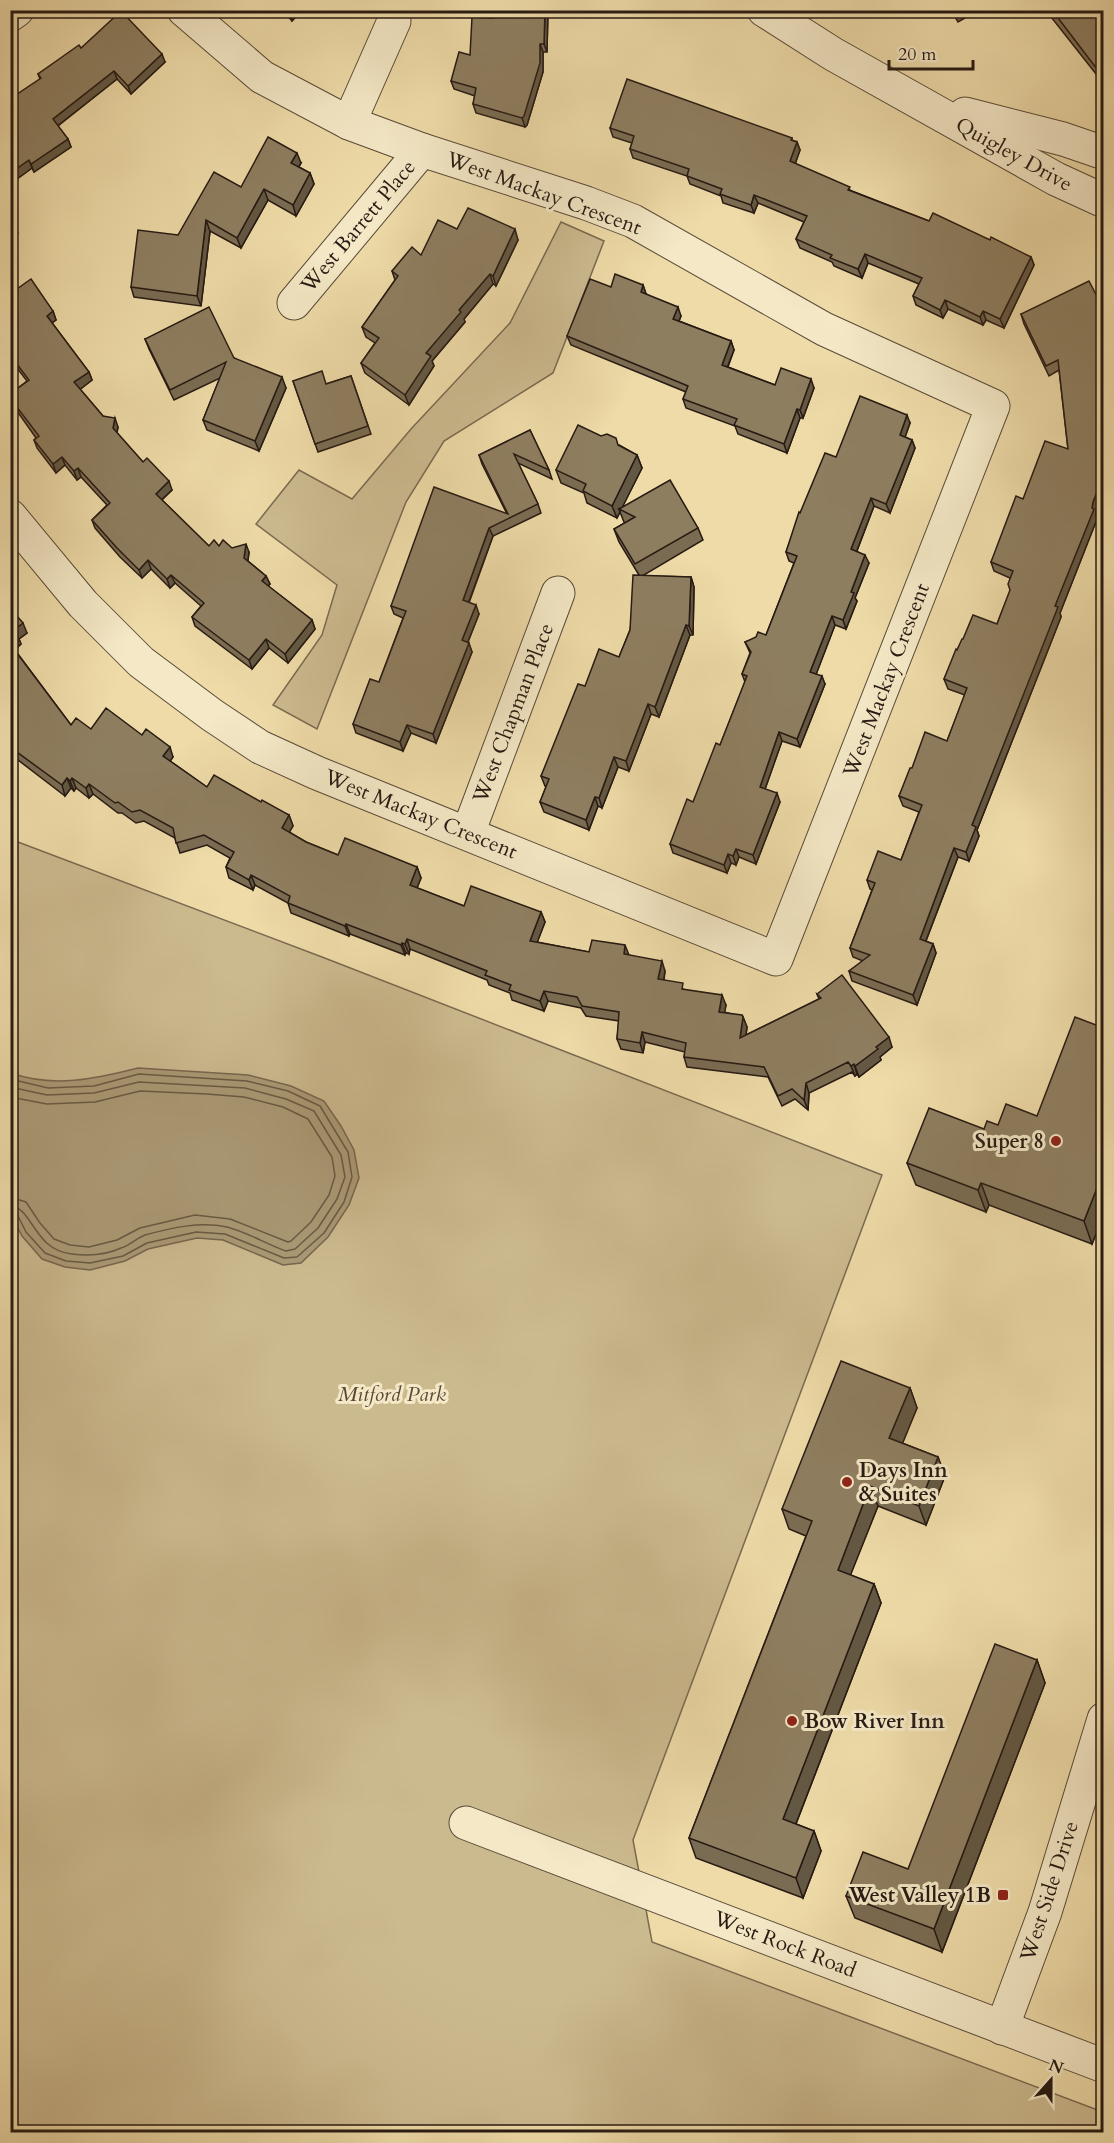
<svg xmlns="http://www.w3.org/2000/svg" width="1114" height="2143" font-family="Cardo,serif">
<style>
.green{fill:#ccba8f;stroke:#7a6a51;stroke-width:1.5}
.water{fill:#aa9975;stroke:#76664e;stroke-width:1.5}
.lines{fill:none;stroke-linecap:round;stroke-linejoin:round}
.shore{stroke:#685a44;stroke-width:1.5}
.minor-casing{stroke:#594a38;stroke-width:35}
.tertiary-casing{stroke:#594a38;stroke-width:35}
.minor{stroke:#f4e8c6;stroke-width:33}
.tertiary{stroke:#f4e8c6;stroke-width:33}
.wall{fill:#7a6c53;stroke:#271a13;stroke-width:1.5}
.shaded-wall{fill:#635843;stroke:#271a13;stroke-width:1.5}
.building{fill:#8e7e60;stroke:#271a13;stroke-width:1.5}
.poi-dot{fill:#8f2418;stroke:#f4e8c6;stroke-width:2}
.labels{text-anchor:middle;stroke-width:6;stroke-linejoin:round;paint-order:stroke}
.street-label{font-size:21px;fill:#271a13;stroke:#f4e8c6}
.poi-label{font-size:21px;font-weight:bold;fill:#271a13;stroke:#f4e8c6;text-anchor:end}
.park-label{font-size:21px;font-style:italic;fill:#594a38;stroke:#f4e8c6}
</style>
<rect width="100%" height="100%" fill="#eedba8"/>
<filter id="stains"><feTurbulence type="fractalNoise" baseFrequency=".00333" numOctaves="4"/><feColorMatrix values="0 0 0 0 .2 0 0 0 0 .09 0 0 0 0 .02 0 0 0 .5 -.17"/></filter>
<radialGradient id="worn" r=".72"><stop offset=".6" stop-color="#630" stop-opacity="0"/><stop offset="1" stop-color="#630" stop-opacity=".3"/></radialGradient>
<g class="green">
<path d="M561 222 604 241 553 373 444 441 406 502 317 729 273 705 322 635 337 585 256 524 299 470 352 499 411 429 510 323Z"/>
<path d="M10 839 322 957 882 1175 633 1840 652 1942 1103 2112V2132H11Z"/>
</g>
<path class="water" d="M138 1068 248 1075 291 1086 324 1101 341 1126 354 1150 359 1178 349 1205 328 1237 301 1263 283 1265 223 1240 197 1238 148 1249 125 1261 90 1270 65 1267 42 1259 22 1236 11 1215V1073C53 1088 95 1079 138 1068Z"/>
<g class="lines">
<g class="shore">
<path d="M10 1079 48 1088 94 1086 139 1074 247 1081 288 1091 320 1106 348 1152 352 1177 344 1202 324 1233 297 1257 284 1258 225 1234 196 1232 147 1243 123 1256 90 1263 66 1261 45 1253 26 1232 18 1216 10 1213"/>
<path d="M10 1087 47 1095 94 1093 139 1082 245 1088 286 1099 314 1111 341 1155 345 1177 337 1199 318 1228 295 1249 286 1251C266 1244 247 1232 227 1227 200 1221 171 1228 145 1235 137 1238 130 1245 121 1248 106 1255 88 1256 72 1254 33 1250 33 1207 10 1206"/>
<path d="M10 1097 47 1104 95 1102 140 1091 207 1094 244 1097 283 1107 308 1119 332 1157 335 1176 329 1195 311 1222 291 1241 288 1242 230 1219 195 1215 140 1228 117 1240 89 1247 70 1245 54 1239 40 1223 26 1202 10 1197"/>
</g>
<g class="minor-casing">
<g id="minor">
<path d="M10 15 17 10"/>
<path d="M349 123 394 21"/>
<path d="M294 303 422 150"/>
<path d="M10 516 83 604 141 662 212 715 260 747 317 773 776 959 993 406 824 329 633 221 586 203 422 150 349 123 262 77 184 10"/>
<path d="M468 833 558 593"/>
<path d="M466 1823 1104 2066"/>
<path d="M1002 2028 1045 1912 1104 1719"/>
</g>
</g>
<g class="tertiary-casing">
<g id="tertiary">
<path d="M764 10 833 54 1056 179 1104 201"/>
<path d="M965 114 1063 139 1104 153"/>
</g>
</g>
<use href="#minor" class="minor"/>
<use href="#tertiary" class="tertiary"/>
</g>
<g class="wall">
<path d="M282 10H302L292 21Z"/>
<path d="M493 10H548L547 52H543V72L527 125 525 127 476 113 473 104 475 96 454 89 451 81 470 55 493 18Z"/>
<path d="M951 10H979L958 22Z"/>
<path d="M1049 10H1104V84L1051 17Z"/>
<path d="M81 48 165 62 131 94 117 79 58 126 68 139 71 147 34 172 32 168 10 184 40 79 38 74Z"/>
<path d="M610 128 792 138V140L797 142 800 150 795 164 852 191 929 221 990 240 1031 257 1034 265 1004 328 986 320 983 325 948 309 943 318 916 305 913 296 919 284 868 263 862 278 834 266 832 262 800 248 796 239 804 222 758 203 754 213 723 203 721 196 690 184 687 176 633 158 630 149 632 143 613 137Z"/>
<path d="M301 163 299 167 310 173 314 184 296 216 268 200 241 248 210 231 201 306 134 297 131 287 178 235 241 187Z"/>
<path d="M457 229 518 240 496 286 493 284 464 319 465 322 432 361 434 366 409 405 365 373 361 363 375 343 366 337 362 327 395 280 392 271 421 255Z"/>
<path d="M643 285 646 294 681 316 679 321 731 341 734 350 728 367 775 385 814 388 803 418H800L787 453 738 434 735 426 686 408 683 399 686 392 571 345 567 336 611 287Z"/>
<path d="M10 294 53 311 56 320 52 323 89 372 92 380 80 389 103 416 118 427 117 433 143 462 172 490 162 500 209 546H219L249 552 248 561 266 576 270 584 268 586 312 620 315 629 288 663 269 648 252 669 195 626 192 617 201 606 175 583 170 588 151 569 142 578 120 557 95 528 92 520 107 505 81 477 77 480 65 465 56 473 37 448 34 440 36 438 10 401V394L27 381 10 359Z"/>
<path d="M1104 310V492L1096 512V515L1097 519 1060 613 1061 617 977 830 979 836 969 861 958 857 926 941 933 944 936 953 917 1005 852 981 849 971 863 961 853 957 850 948 872 890 870 889 867 880 901 860 919 812 903 806 899 796 912 768 947 741 965 695 948 689 944 679 957 650 963 639 997 624 1010 591V578L994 571 991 562 1023 499 1068 449 1059 370 1049 376 1024 324 1021 314Z"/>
<path d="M145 339 234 358 286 388 259 451 207 430 203 420 220 378 174 400 149 349Z"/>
<path d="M351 376 371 434 318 452 293 381 326 384Z"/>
<path d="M910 423 905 437 912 440 915 448 890 513 874 506 857 551 869 563 855 598 857 601 846 629 835 625 816 674 825 684 800 747 782 741 765 789 780 802 756 864 739 857 736 865 731 863 727 873 673 853 670 844 693 802 720 745 745 682 742 674 750 653 745 642 766 635 794 563 789 561 786 552 800 513 836 457Z"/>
<path d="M530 430 549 470 552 479 518 463 538 504 541 513 493 536 469 603 479 614 468 642 472 652 436 743 411 733 403 751 356 733 353 724 379 682 403 618 394 614 391 606 507 514 482 464 479 455Z"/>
<path d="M619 445 637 455 642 468 622 507 698 528 703 540 642 576 691 577 694 587 693 635H690L659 717 651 714 629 771 618 767 602 808 598 806 589 830 544 812 540 802 546 787 545 786 541 776 585 686 619 657 630 630 639 575 619 542 614 529 625 523 624 522 620 512 617 518 587 503 584 493 561 483 556 470Z"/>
<path d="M10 608 27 633 19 639 21 644 15 650 71 725 91 729 142 735 173 757 170 761 207 787 261 802 289 815 293 826 289 832 306 842 338 855 417 867 421 878 417 888 464 906 541 912 545 922 537 942 589 952 629 955 665 971 664 980 685 990 726 1005 724 1012 743 1017 747 1027 746 1035 819 999 817 994 892 1047 880 1057 881 1060 859 1077 857 1074 855 1076 852 1072 809 1093 808 1110 795 1099 782 1106 768 1077 687 1067 684 1057 685 1052 645 1042 643 1053 621 1049 617 1039 619 1021 586 1016 581 1008 548 1001 544 1011 512 1000 510 993 489 985 487 980 410 949 409 954 406 953 405 955 350 934 349 936 291 913 288 903 255 885 253 890 229 878 226 867 230 858 207 845 180 853 175 838 144 821 136 823 122 813H118L93 794 89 798 76 788 74 791 71 788 65 796 18 760 10 766Z"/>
<path d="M1104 1028V1214L1092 1244 989 1205 986 1212 916 1185 907 1163 984 1129 1037 1116Z"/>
<path d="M910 1388 917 1408 902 1443 938 1457 945 1476 926 1525 878 1506 850 1575 874 1584 881 1603 796 1824 814 1831 821 1851 803 1898 696 1858 689 1838 806 1536 789 1529 782 1509Z"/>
<path d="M1037 1660 1045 1683 942 1952 855 1918 846 1896 908 1869Z"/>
</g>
<g class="shaded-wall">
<path d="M289 10H302L292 21Z"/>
<path d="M545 10H548L547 52 544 44Z"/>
<path d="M540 44 543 52V72L527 125 525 127 522 118Z"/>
<path d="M162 54 165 62 131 94 128 86Z"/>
<path d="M114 71 117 79 56 127 53 119Z"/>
<path d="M68 139 71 147 34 172 31 164Z"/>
<path d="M797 142 800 150 793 170 790 161Z"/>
<path d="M297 153 301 163 295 173 291 163Z"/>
<path d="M29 160 32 168 10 184V173Z"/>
<path d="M310 173 314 184 296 216 293 205Z"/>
<path d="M264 189 268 200 241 248 237 238Z"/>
<path d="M754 195 758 203 754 213 751 205Z"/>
<path d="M206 220 210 231 201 306 197 296Z"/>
<path d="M15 224 18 233 10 238V228Z"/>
<path d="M515 229 518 240 496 286 493 276Z"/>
<path d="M865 254 868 263 862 278 858 269Z"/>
<path d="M1031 257 1034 265 1004 328 1000 319Z"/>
<path d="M490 274 493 284 464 319 465 322 432 361 434 366 409 405 405 395 426 353 459 310Z"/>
<path d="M643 285 646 294 644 301 641 292Z"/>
<path d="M945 300 948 309 943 318 940 310Z"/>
<path d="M678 307 681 316 676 328 673 319Z"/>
<path d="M53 311 56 320 50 324 47 316Z"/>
<path d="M983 311 986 320 983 325 980 317Z"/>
<path d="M731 341 734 350 725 373 722 365Z"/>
<path d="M89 372 92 380 78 391 74 382Z"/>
<path d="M282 377 286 388 259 451 255 441Z"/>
<path d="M811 379 814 388 803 418 800 410Z"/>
<path d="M797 409 800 418 787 453 784 444Z"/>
<path d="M907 415 910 423 903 443 900 435Z"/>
<path d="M115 418 118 427 116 437 113 428Z"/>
<path d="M912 440 915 448 890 513 886 504Z"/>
<path d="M637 455 642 468 621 510 619 509 620 512 617 518 612 506Z"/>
<path d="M62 457 65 465 56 473 53 464Z"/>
<path d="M78 468 81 477 77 480 74 471Z"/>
<path d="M1104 474V492L1096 512V515L1097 519 1060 613 1061 617 977 830 979 836 969 861 966 852 972 825 1092 508 1093 502Z"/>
<path d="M169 481 172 490 159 502 156 494Z"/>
<path d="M871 498 874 506 854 558 851 549Z"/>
<path d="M489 528 493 536 466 609 463 600Z"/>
<path d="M246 544 249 552 247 566 244 558Z"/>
<path d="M865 555 869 563 855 598 857 601 846 629 843 620 851 592Z"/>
<path d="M148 560 151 569 142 578 139 570Z"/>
<path d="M171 575 175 583 170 588 167 579Z"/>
<path d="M266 576 270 584 265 590 262 581Z"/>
<path d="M691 577 694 587 693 635 689 626Z"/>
<path d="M476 605 479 614 465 649 462 640Z"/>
<path d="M832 616 835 625 814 680 810 672Z"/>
<path d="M312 620 315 629 288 663 285 654Z"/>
<path d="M23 623 27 633 19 639 21 644 12 651 10 647V640L14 630Z"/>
<path d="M686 625 690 635 659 717 655 707Z"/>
<path d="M266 639 269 648 252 669 249 660Z"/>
<path d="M469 643 472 652 436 743 433 734Z"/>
<path d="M822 676 825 684 800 747 797 739Z"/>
<path d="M648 704 651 714 629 771 626 761Z"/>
<path d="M407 725 411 733 403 751 400 742Z"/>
<path d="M779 732 782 741 763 795 760 787Z"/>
<path d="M170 747 173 757 167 766 163 756Z"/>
<path d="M14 750 18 760 10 766V753Z"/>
<path d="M614 757 618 767 602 808 599 798Z"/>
<path d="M67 778 71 788 65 796 62 785Z"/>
<path d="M72 778 76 788 74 791 70 781Z"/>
<path d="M89 784 93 794 89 798 86 788Z"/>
<path d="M777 793 780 802 756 864 753 855Z"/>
<path d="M595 797 598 806 589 830 586 820Z"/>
<path d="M289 815 293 826 286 838 282 828Z"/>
<path d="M954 848 958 857 923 948 920 939Z"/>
<path d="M736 849 739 857 736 865 733 856Z"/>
<path d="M728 854 731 863 727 873 724 865Z"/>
<path d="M417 867 421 878 414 895 410 885Z"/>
<path d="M251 875 255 885 253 890 249 880Z"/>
<path d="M541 912 545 922 534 951 530 941Z"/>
<path d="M346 924 350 934 349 936 345 926Z"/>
<path d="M407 939 410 949 409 954 405 944Z"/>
<path d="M402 943 406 953 405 955 401 945Z"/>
<path d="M933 944 936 953 917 1005 913 995Z"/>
<path d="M625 945 629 955 624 954Z"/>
<path d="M662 961 665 971 662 989 658 979Z"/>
<path d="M544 991 548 1001 544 1011 540 1001Z"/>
<path d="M722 995 726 1005 723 1022 719 1012Z"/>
<path d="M743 1017 747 1027 744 1048 740 1038Z"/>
<path d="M642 1032 645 1042 643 1053 640 1043Z"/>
<path d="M889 1037 892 1047 880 1057 881 1060 859 1077 855 1066 876 1047Z"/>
<path d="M854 1064 857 1074 855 1076 851 1066Z"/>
<path d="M806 1083 809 1093 808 1110 804 1100Z"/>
<path d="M1104 1170V1214L1092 1244 1084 1221Z"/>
<path d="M981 1183 989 1205 986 1212 978 1190Z"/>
<path d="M910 1388 917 1408 897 1457 889 1438Z"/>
<path d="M938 1457 945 1476 926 1525 919 1506Z"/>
<path d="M870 1486 878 1506 845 1589 838 1570Z"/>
<path d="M874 1584 881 1603 790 1839 783 1819Z"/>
<path d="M1037 1660 1045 1683 942 1952 934 1929Z"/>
<path d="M814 1831 821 1851 803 1898 796 1878Z"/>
</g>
<g class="building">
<path d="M493 10H545L544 44H540V63L524 116 522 118 473 104 476 88 451 81 459 52 470 55 472 17 493 18Z"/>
<path d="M1052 10H1104L1103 77Z"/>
<path d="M121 11 162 54 128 86 114 71 53 119 68 139 31 164 29 160 10 173V99L41 78 38 74 79 45 81 48Z"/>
<path d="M627 79 792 138 791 140 797 142 790 161 850 187 848 190 929 221 933 213 990 240 991 237 1031 257 1000 319 983 311 980 317 945 300 940 310 913 296 922 278 865 254 858 269 830 258 832 255 796 239 807 216 754 195 751 205 720 194 722 189 687 176 689 169 630 149 634 136 610 128Z"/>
<path d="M268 137 297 153 291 163 310 173 293 205 264 189 237 238 206 220 197 296 131 287 138 230 178 235 214 172 241 187Z"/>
<path d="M468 208 515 229 493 276 490 274 459 310 461 312 426 353 431 356 405 395 361 363 379 338 362 327 398 276 392 271 412 247 421 255 438 220 457 229Z"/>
<path d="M10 218 15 224 10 228Z"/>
<path d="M615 274 643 285 641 292 678 307 673 319 731 341 722 365 775 385 781 368 811 379 800 410 797 409 784 444 734 425 737 419 683 399 688 386 567 336 590 279 611 287Z"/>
<path d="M31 279 53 311 47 316 89 372 74 382 103 416 115 418 113 428 143 462 147 458 169 481 156 494 209 546 214 540 219 546 223 540 232 548 246 544 244 558 266 576 262 581 312 620 285 654 266 639 249 660 192 617 204 603 171 575 167 579 148 560 139 570 117 548 92 520 110 503 78 468 74 471 62 457 53 464 34 440 39 436 10 398V394L29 380 10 355V294Z"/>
<path d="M1089 281 1104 310V474L1093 502 1092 508 1094 509 1055 606 1058 607 972 825 976 827 966 852 954 848 920 939 933 944 913 995 849 971 870 955 850 948 875 883 867 880 878 851 901 860 922 805 899 796 910 768H912L925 732 947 741 967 688 944 679 956 649 957 650 962 639H963L973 615 997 624 1010 590 1008 584 1013 571 991 562 1016 496 1023 499 1045 441 1068 449 1058 360 1046 366 1021 314Z"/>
<path d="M209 307 234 358 282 377 255 441 203 420 226 362 170 390 145 339Z"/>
<path d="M322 371 326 384 351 376 368 426 315 444 293 381Z"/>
<path d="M860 396 907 415 900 435 912 440 886 504 871 498 851 549 865 555 851 592 854 593 843 620 832 616 810 672 822 676 797 739 779 732 760 787 777 793 753 855 736 849 733 856 728 854 724 865 670 844 687 799 693 802 716 743 720 745 747 676 742 674 751 652 745 642 756 637 758 632 766 635 797 556 786 552 799 512 800 513 825 453 836 457Z"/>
<path d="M578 425 601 436 607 434 616 438 618 445 637 455 612 506 583 491 586 484 556 470Z"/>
<path d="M530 430 549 470 514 454 538 504 489 528 463 600 476 605 462 640 469 643 433 734 407 725 400 742 353 724 370 679 379 682 406 611 391 606 434 487 508 514 479 455Z"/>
<path d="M670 480 698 528 635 564 614 529 635 517 619 509Z"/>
<path d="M633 575 691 577 689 626 686 625 655 707 648 704 626 761 614 757 599 798 595 797 586 820 540 802 549 779 541 776 578 684 585 686 599 649 619 657 630 630Z"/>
<path d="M10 608 23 623 14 630 17 634 10 640Z"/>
<path d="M10 644 71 725 76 718 91 729 106 708 142 735 146 729 170 747 163 756 207 787 214 775 261 802 262 800 289 815 282 828 306 842 338 855 345 838 417 867 410 885 464 906 471 886 541 912 530 941 589 952 592 940 625 945 624 954 662 961 658 979 683 983 682 989 722 995 719 1012 742 1015 743 1017 740 1038 821 998 817 994 842 975 889 1037 876 1047 878 1049 855 1066 854 1064 851 1066 848 1062 806 1083 804 1100 792 1089 778 1096 764 1067 684 1057 686 1043 642 1032 640 1043 617 1039 619 1012 582 1006 577 997 544 991 540 1001 509 990 511 985 485 975 487 971 407 939 405 944 402 943 401 945 346 924 345 926 288 903 290 896 251 875 249 880 226 867 234 852 204 835 176 843 173 828 140 810 132 812 118 802 115 803 89 784 86 788 72 778 70 781 67 778 62 785 14 750 10 753Z"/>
<path d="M1075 1017 1104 1028V1170L1084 1221 981 1183 978 1190 907 1163 929 1108 984 1129 987 1121 998 1125 1006 1104 1037 1116Z"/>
<path d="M841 1361 910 1388 889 1438 938 1457 919 1506 870 1486 838 1570 874 1584 783 1819 814 1831 796 1878 689 1838 812 1521 782 1509Z"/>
<path d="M995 1644 1037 1660 934 1929 846 1896 863 1852 908 1869Z"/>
</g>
<g class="poi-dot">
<circle cx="1056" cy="1141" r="6"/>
<circle cx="847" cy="1482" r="6"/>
<circle cx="792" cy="1721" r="6"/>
<rect x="997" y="1889" width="12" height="12" rx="3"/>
</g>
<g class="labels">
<g class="street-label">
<text transform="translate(1014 154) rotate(29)" y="7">Quigley Drive</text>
<text transform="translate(544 193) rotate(20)" y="7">West Mackay Crescent</text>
<text transform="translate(358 226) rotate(-50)" y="7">West Barrett Place</text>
<text transform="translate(886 680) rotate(-69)" y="7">West Mackay Crescent</text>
<text transform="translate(513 713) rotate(-69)" y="7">West Chapman Place</text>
<text transform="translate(421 814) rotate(22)" y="7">West Mackay Crescent</text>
<text transform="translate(1049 1891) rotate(-72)" y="7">West Side Drive</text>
<text transform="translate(785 1944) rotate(21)" y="7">West Rock Road</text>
</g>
<g class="poi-label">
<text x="1044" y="1148">Super 8</text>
<text x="859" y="1477" text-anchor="start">Days Inn<tspan x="859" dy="24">&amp; Suites</tspan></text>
<text x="804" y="1728" text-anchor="start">Bow River Inn</text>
<text x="991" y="1902">West Valley 1B</text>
</g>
<g class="park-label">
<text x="392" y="1401">Mitford Park</text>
</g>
</g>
<rect width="1114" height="2143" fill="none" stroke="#eedba8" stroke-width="36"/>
<rect x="12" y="12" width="1090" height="2119" fill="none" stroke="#271a13" stroke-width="3"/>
<rect x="18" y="18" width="1078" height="2107" fill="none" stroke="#271a13" stroke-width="1.5"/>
<g transform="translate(1051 2080) rotate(21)" stroke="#f4e8c6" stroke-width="4.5" paint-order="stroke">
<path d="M0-4.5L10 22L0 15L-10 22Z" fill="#271a13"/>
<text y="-9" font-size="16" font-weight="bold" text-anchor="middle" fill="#271a13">N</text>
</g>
<path d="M889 60v9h84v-9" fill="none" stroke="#271a13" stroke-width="3"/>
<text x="898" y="60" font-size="18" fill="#271a13" stroke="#f4e8c6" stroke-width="4.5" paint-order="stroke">20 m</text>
<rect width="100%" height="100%" filter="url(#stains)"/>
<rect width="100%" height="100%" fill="url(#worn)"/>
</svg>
